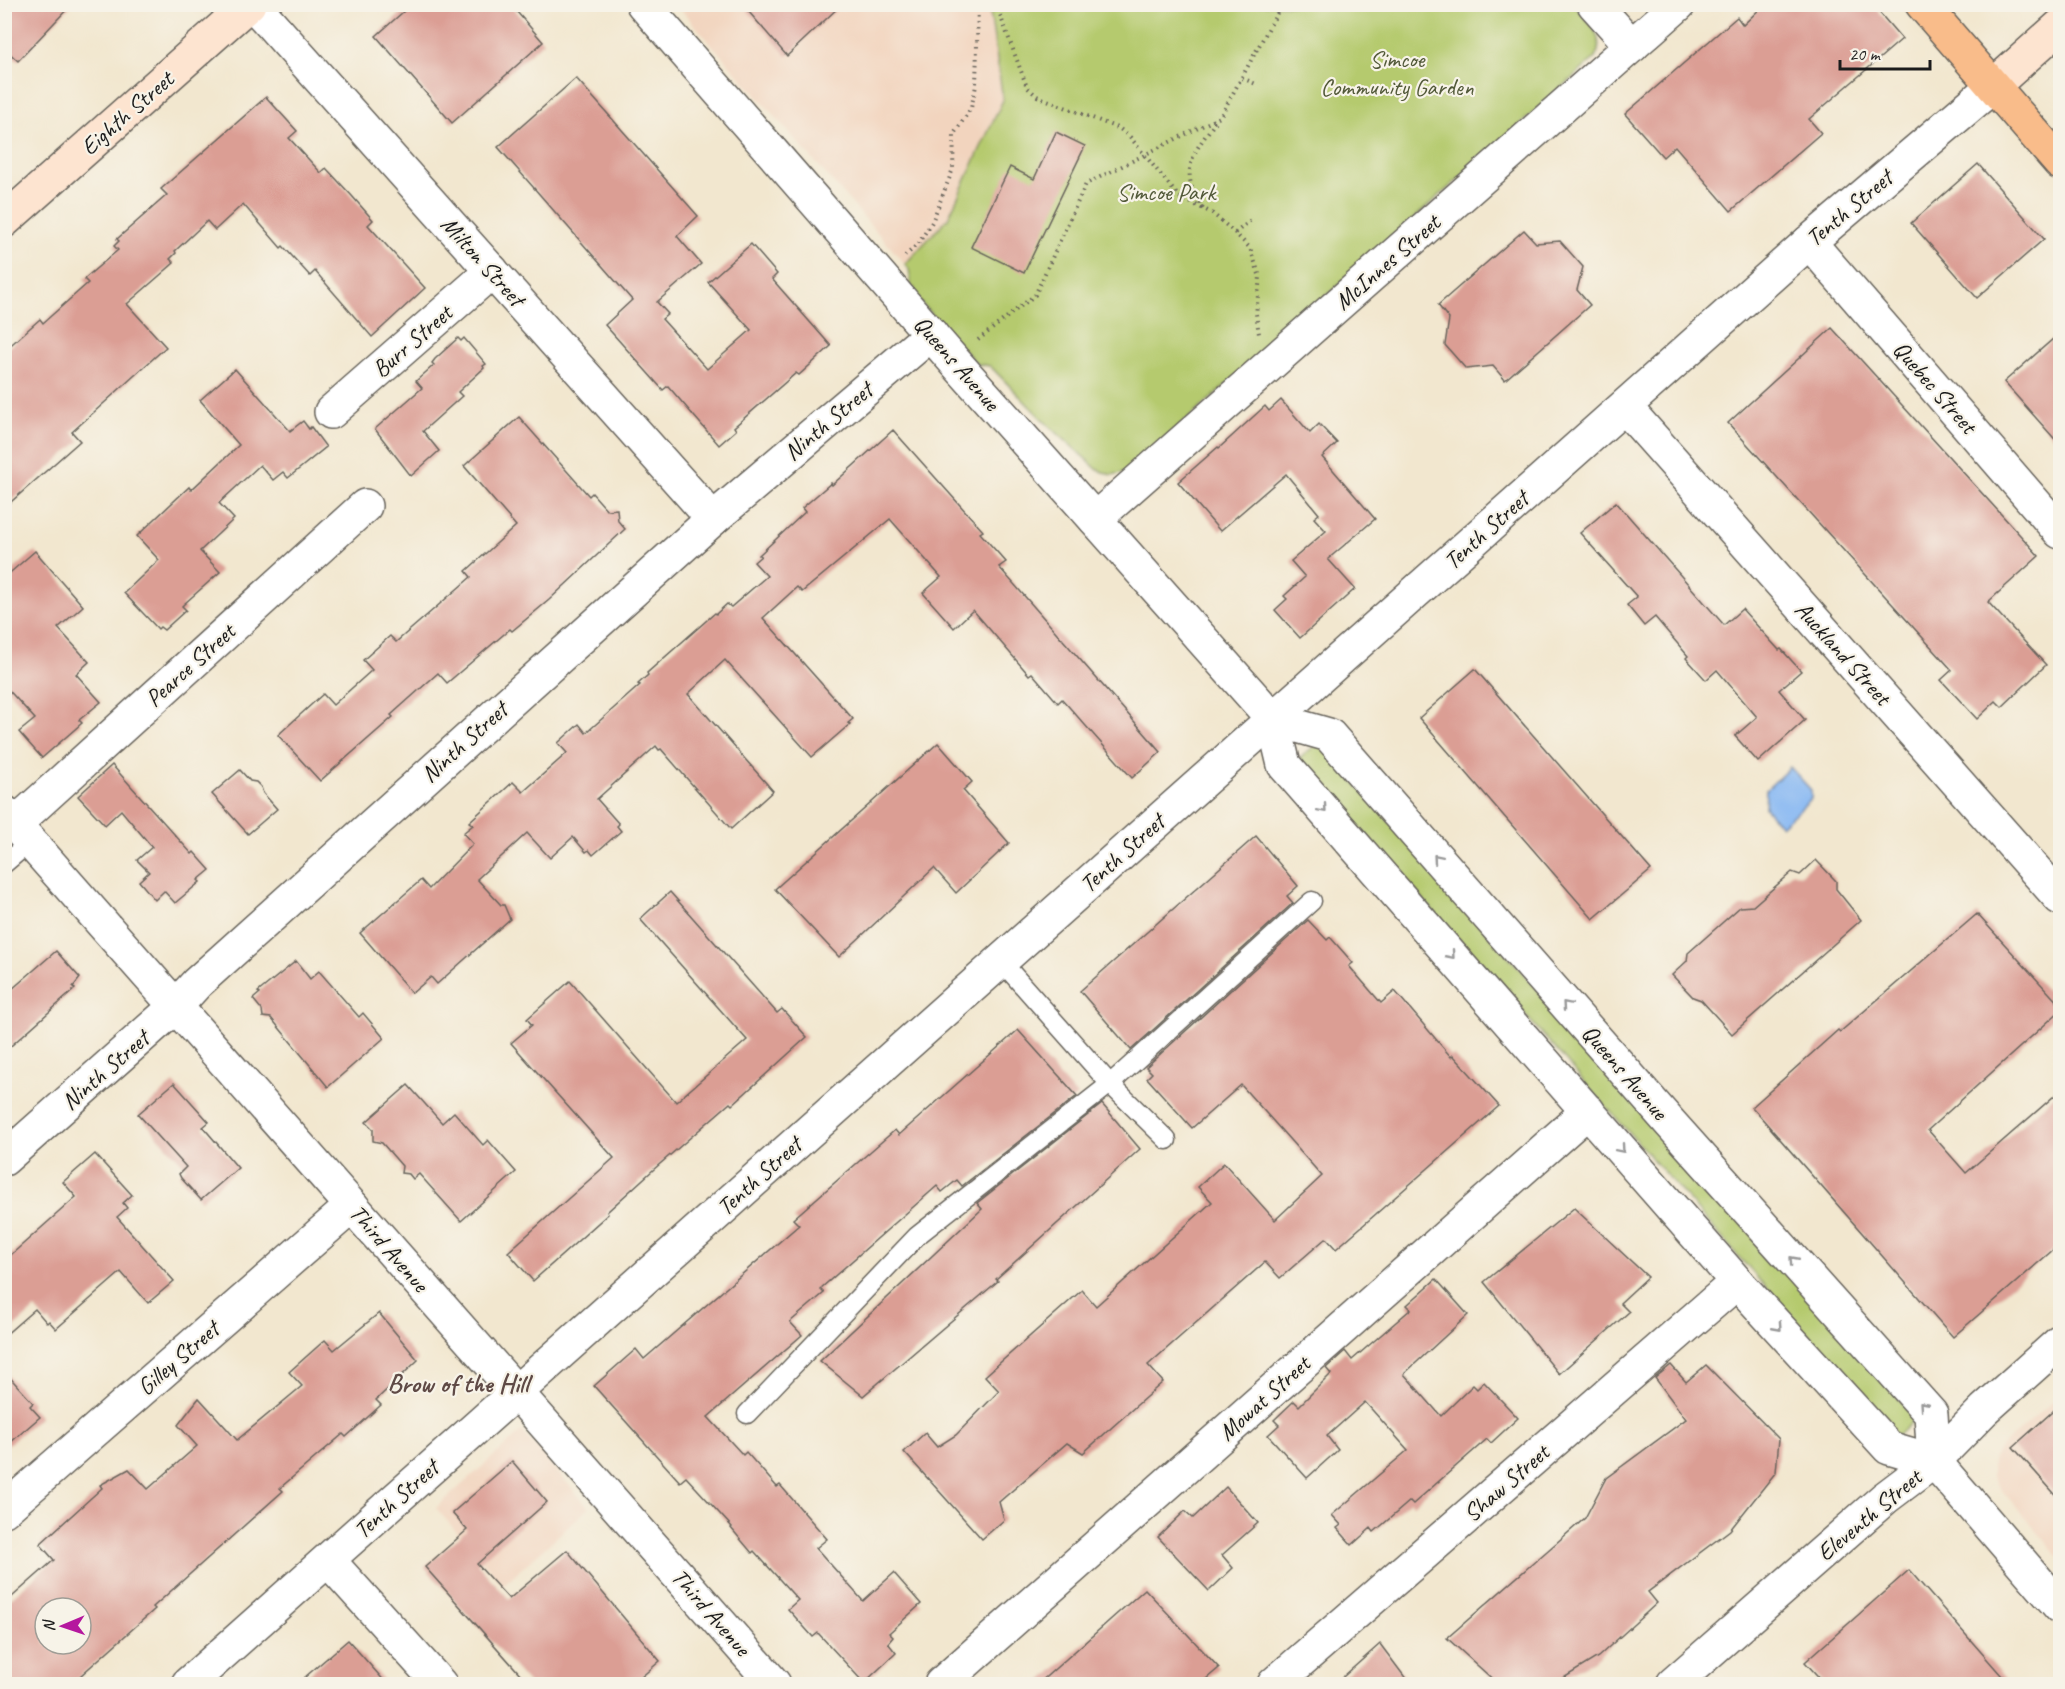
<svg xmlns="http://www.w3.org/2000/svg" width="2065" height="1689" font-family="Caveat,sans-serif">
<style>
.built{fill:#f2d4be}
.green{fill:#b5ca6e;stroke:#687345;stroke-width:1.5}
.water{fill:#87b8f3;stroke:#526a88;stroke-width:1.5}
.building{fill:#db9e94;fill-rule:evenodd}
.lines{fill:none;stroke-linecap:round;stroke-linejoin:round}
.lane-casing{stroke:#67635b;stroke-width:21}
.street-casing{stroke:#67635b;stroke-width:36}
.secondary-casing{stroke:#67635b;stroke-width:36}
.primary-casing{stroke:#67635b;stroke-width:36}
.path{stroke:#67635b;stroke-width:4;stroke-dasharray:1.5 4.5;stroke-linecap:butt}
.lane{stroke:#fff;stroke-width:18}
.street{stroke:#fff;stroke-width:33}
.secondary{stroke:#fde4d0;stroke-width:33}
.primary{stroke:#f9bc8a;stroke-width:33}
.oneway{stroke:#999}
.labels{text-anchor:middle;stroke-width:4.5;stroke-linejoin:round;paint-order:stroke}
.park-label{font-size:24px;fill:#525939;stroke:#f7f3e8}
.street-label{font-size:24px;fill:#1c1c1c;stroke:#f7f3e8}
.neighbourhood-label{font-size:26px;font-weight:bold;fill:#5f4a46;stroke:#f7f3e8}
</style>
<rect width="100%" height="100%" fill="#f7f3e8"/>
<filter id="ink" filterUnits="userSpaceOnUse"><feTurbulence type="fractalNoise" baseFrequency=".0167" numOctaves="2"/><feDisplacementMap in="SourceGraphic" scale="12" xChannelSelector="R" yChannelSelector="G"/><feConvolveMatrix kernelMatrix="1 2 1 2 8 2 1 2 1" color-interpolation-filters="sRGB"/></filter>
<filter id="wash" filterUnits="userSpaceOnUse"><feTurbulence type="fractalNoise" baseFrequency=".008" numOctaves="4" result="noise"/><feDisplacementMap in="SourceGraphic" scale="24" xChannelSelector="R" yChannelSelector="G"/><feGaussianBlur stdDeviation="1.35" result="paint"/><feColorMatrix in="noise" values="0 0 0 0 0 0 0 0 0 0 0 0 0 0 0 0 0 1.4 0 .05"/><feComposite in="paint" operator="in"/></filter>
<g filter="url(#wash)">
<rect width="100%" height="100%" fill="#f2e7cf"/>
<g class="built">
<path d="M677 5H989L1003 100 948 218 905 264Z"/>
<path d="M2060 1395V1558L1999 1487 1992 1477V1468L1994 1458 2000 1448Z"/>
<path d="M522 1431 589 1508 503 1585 436 1508Z"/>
</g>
<g class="green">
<path d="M989 5H1574C1587 19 1607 37 1595 58L1128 472 1111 475 1098 470 1045 422 990 366 977 364 912 293 909 269 905 264 948 218 1003 100Z"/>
<path d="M1319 742 1916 1418 1897 1436 1299 759Z"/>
</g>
<path class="water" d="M1790 767 1811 790V799L1781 826 1765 808 1766 790Z"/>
<g id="blocks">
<g class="building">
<path d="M4 4H72L18 61 4 48Z"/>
<path d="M412 4H510L543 42 452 123 376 36Z"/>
<path d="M742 4H842L787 56Z"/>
<path d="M1765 4H1872L1902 39 1809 119 1821 133 1731 211 1675 146 1663 157 1625 114 1737 17 1743 25Z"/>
<path d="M576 78 698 216 677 236 701 264 657 302 668 314 662 319 707 369 751 330 708 282 751 244 777 274 772 279 831 346 799 375 796 373 734 427 736 430 719 445 668 386 663 390 605 325 632 300 498 147Z"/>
<path d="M266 97 297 131 289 138 321 173 326 168 352 196 373 220 368 225 425 288 372 337 315 271 310 276 283 246 281 248 243 204 215 230 207 221 175 251 176 253 170 259 174 263 127 304 166 347 72 432 80 441 4 508V351L40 319 43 323 88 283 84 279 118 250 114 246 119 241 117 239 167 195 161 189Z"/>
<path d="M1056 132 1085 146 1024 273 971 247 1010 167 1034 179Z"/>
<path d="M1978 164 2044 239 1977 298 1911 223Z"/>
<path d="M1524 230 1536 243 1560 241 1583 267 1577 290 1590 305 1505 380 1493 366 1466 369 1445 345 1449 319 1438 305Z"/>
<path d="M1832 328 2039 556 1988 602 2046 665 2002 707 1996 701 1977 719 1941 680 1952 670 1728 423Z"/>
<path d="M2061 332V446L2004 382Z"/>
<path d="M458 338 461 341 464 338 486 364 483 366 484 368 458 392 462 396 423 431 439 451 411 476 375 429 422 388 416 381 434 365 432 363 435 359Z"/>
<path d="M235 369 290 431 303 421 309 429 311 427 326 447 288 478 283 472 273 480 260 465 219 503 234 519 200 551 220 572 184 604 182 606 186 610 164 630 160 627 158 629 124 593 159 560 137 536 189 487 191 490 239 445 200 400Z"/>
<path d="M1281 400 1310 433 1319 424 1337 443 1322 457 1375 519 1328 559 1355 589 1300 638 1275 610 1287 599 1284 596 1305 577 1291 561 1326 531 1314 518 1319 514 1286 474 1220 531 1178 482 1218 447 1219 448 1265 406 1269 411Z"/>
<path d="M519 417 589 496 592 493 607 510 617 509 618 521 625 529 549 600 512 631 510 629 447 683 438 673 391 715 393 717 320 781 278 735 323 694 333 705 372 670 363 660 390 636 396 642 471 577 466 571 516 526 464 466Z"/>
<path d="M893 430 983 531 980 533 1006 562 999 567 1161 752 1132 778 1062 699 1058 703 1032 673 1029 675 973 610 954 628 923 593 941 577 890 519 802 592 797 587 763 618 853 719 848 723 850 724 812 757 725 660 688 694 773 791 731 829 661 749 659 750 656 746 597 799 619 824 617 826 621 831 593 855 589 850 586 852 573 837 550 858 527 833 477 879 501 905H504L510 919 437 984 431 977 412 993 360 933 421 880 429 889 473 844 463 833 473 825 469 822 513 782 523 792 567 753 558 743 579 724 586 733 640 685 638 684 648 675 647 673 715 613 716 614 727 604 731 607 767 576 754 562 761 556 759 555 805 512 802 508 831 483 832 485Z"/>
<path d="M1616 502 1724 625 1742 609 1779 650 1781 649 1801 671 1779 690 1805 720 1758 762 1735 736 1757 717 1717 670 1706 680 1686 658 1688 656 1655 617 1644 626 1627 605 1637 597 1580 533Z"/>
<path d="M35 551 83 606 58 628 89 662 76 674 101 702 79 720 82 723 42 758 19 732 35 719 4 685V578Z"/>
<path d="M1475 669 1651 870 1593 919 1419 718Z"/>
<path d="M938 743 972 782 963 790 1009 843 956 893 934 868 839 957 775 889Z"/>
<path d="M112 765 192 854 194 852 210 870 198 880 200 882 175 903 164 891 155 900 139 881 149 872 137 860 152 847 121 810 105 825 78 796Z"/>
<path d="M240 770 250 781 256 782 261 787 263 793 277 809 248 834 212 794Z"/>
<path d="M1256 836 1298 886 1287 896 1293 903 1131 1050 1080 991Z"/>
<path d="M1816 860 1836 881V889L1861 920 1732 1034 1701 1000 1693 997 1672 975 1687 961 1688 953 1740 907 1753 906 1792 872 1800 875Z"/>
<path d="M670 892 777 1013 782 1009 807 1037 732 1105 730 1103 653 1170 607 1212 608 1214 533 1281 508 1252 614 1158 511 1043 532 1025 527 1019 570 981 676 1102 747 1040 640 919Z"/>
<path d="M1977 914 2061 1006V1010L1928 1130 1966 1173 2061 1090V1243L1953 1337 1752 1107 1838 1030 1840 1032Z"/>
<path d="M1308 920 1327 940 1330 937 1353 963 1349 966 1381 1003 1395 991 1451 1057 1453 1055 1499 1106 1336 1249 1326 1238 1280 1278 1265 1262 1148 1365 1163 1382 1137 1405 1083 1453 1067 1443 999 1502 1004 1520 982 1539 904 1452 925 1433 937 1447 956 1435 999 1391 985 1376 1082 1290 1096 1306 1212 1202 1198 1187 1224 1163 1275 1220 1322 1176 1241 1085 1192 1128 1147 1078 1152 1073 1146 1067Z"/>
<path d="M56 951 80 978 73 987 75 989 4 1052V996Z"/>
<path d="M296 961 310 979 319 971 359 1017 363 1013 384 1038 328 1087 271 1018 263 1017 262 1010 253 999 260 993 258 992Z"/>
<path d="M1018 1030 1077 1096 962 1186 957 1180 942 1192 937 1186 820 1289 824 1293 790 1322 802 1335 708 1417 743 1455 746 1452 777 1487 780 1485 827 1539 816 1548 863 1601 894 1573 921 1604 889 1633 893 1637 888 1643 896 1653 864 1683 818 1633 813 1637 788 1609 798 1600 754 1551 752 1553 731 1528 732 1527 686 1477 680 1482 594 1386 636 1349 644 1359 799 1225 793 1219 895 1130 899 1135Z"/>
<path d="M174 1083 209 1122 203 1127 238 1168 201 1200 181 1178 179 1174 186 1167 138 1114Z"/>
<path d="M408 1085 442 1123 454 1112 483 1145 488 1140 516 1172 461 1221 419 1174 413 1179 409 1174 401 1173 402 1166 382 1143 373 1141V1129L366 1122Z"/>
<path d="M1102 1104 1140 1149 996 1279 998 1281 863 1396 820 1361 982 1209 977 1203Z"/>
<path d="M95 1154 132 1195 123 1203 127 1208 117 1217 174 1281 148 1303 121 1272 56 1329 49 1321 47 1323 35 1309 4 1336V1261L76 1197 63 1182Z"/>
<path d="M1574 1208 1648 1277 1620 1303 1629 1312 1559 1374 1484 1282Z"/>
<path d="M1436 1279 1468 1315 1404 1374 1441 1416 1473 1385 1477 1389 1484 1382 1518 1418 1491 1443 1487 1439 1413 1504 1410 1501 1374 1532 1371 1528 1352 1545 1337 1528 1341 1525 1332 1515 1408 1450 1365 1402 1327 1436 1338 1450 1307 1478 1268 1435 1279 1425 1274 1420 1294 1401 1299 1406 1331 1374 1326 1368 1345 1351 1352 1360 1411 1309 1407 1305Z"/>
<path d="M379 1313 418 1360 376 1400 381 1405 346 1437 343 1434 280 1488 283 1491 153 1607 155 1609 71 1684H4V1604L54 1560 40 1544 102 1488 100 1485 129 1469 148 1489 197 1446 178 1425 199 1398 237 1440 302 1386 289 1372 325 1340 334 1350ZM45 1608H81V1644H45Z"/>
<path d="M1671 1365 1686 1382 1706 1365 1779 1439 1776 1472 1730 1530 1648 1592 1657 1603 1598 1657 1554 1684H1498L1447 1638 1585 1518 1606 1478 1686 1419 1655 1378Z"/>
<path d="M4 1371 33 1403 30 1406 40 1417 4 1448Z"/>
<path d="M2061 1404V1501L2013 1447Z"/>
<path d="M512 1461 547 1502 477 1564 509 1599 567 1550 660 1661 633 1684H529L425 1567 467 1530 452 1513Z"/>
<path d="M1226 1487 1258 1523 1222 1555 1233 1568 1209 1591 1158 1537 1185 1511 1193 1518Z"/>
<path d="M1909 1570 2009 1684H1825L1805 1662Z"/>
<path d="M1145 1589 1219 1668 1200 1684H1038Z"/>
<path d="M348 1640 387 1684H297Z"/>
<path d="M1380 1644 1410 1684H1335Z"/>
</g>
</g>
</g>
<g filter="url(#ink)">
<use href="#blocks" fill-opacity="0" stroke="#67635b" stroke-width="1.5"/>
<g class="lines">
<g class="lane-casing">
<g id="lane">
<path d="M4 864 31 841"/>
<path d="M1001 961 1110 1084 1167 1140"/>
<path d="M747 1414 917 1236 1110 1084 1312 901"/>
</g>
</g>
<g class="street-casing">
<g id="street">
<path d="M253 4 713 519"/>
<path d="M643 4 955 362 1273 719 1284 765 1737 1282 1889 1448 1934 1461 2060 1607"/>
<path d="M1594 4 1632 46"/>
<path d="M1809 242 2060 532"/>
<path d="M1625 407 2060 898"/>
<path d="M331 412 492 271"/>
<path d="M1095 519 1679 4"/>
<path d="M1273 719 1329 735 1671 1124 1931 1414 1934 1461"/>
<path d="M4 812 774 1684"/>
<path d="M15 824 365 506"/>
<path d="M4 1159 175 1007 197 983 713 519 931 334"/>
<path d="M4 1510 352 1206"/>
<path d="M328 1560 440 1684"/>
<path d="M188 1684 1809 242 1993 86"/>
<path d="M941 1684 1588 1111"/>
<path d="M1274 1684 1737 1282"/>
<path d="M1673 1684 1885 1498 1934 1461 1984 1410 2060 1342"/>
</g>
</g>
<g class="secondary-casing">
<g id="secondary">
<path d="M1993 86 2060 26"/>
<path d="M4 221 249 4"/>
</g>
</g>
<g class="primary-casing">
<path id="primary" d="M1922 4 2060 163"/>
</g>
<g class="path">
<path d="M996 4 1027 87 1037 96 1120 129 1130 137 1179 197 1212 213 1234 232 1250 248 1260 277 1256 314 1259 334"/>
<path d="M1242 78 1256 84"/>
<path d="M1203 209C1177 171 1193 153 1217 120"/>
<path d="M1235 233 1250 221"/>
<path d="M905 256 918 244 932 222 953 169 954 134 971 108 976 86 978 4"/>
<path d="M978 340 1035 295 1086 184 1220 117 1282 4"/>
</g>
<use href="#lane" class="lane"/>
<use href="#street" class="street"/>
<use href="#secondary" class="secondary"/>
<use href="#primary" class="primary"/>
</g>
<defs><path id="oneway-chevron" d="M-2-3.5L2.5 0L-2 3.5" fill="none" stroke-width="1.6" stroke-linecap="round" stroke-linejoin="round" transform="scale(1.5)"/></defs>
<g class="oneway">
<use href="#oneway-chevron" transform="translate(1323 809) rotate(49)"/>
<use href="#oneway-chevron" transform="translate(1437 858) rotate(-131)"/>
<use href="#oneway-chevron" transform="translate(1451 955) rotate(49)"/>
<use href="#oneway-chevron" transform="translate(1566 1005) rotate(-131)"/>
<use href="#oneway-chevron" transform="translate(1621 1149) rotate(49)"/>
<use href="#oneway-chevron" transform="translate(1793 1260) rotate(-132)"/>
<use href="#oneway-chevron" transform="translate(1778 1327) rotate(48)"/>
<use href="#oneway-chevron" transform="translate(1923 1405) rotate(-132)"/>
</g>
</g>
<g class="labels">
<g class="park-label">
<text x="1397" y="67">Simcoe<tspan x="1397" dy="28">Community Garden</tspan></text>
<text x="1166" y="200">Simcoe Park</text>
</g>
<g class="street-label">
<text transform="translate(127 113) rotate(-41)" y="8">Eighth Street</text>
<text transform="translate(1849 208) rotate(-40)" y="8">Tenth Street</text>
<text transform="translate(483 261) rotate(48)" y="8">Milton Street</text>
<text transform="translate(1387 262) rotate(-41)" y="8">McInnes Street</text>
<text transform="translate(412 341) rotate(-41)" y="8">Burr Street</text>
<text transform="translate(957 363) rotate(49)" y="8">Queens Avenue</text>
<text transform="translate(1935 387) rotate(49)" y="8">Quebec Street</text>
<text transform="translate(828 421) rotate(-40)" y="8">Ninth Street</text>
<text transform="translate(1486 530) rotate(-42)" y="8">Tenth Street</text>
<text transform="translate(1843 653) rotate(48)" y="8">Auckland Street</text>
<text transform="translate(190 665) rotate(-42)" y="8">Pearce Street</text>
<text transform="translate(464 742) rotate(-42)" y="8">Ninth Street</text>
<text transform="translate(1122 853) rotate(-42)" y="8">Tenth Street</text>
<text transform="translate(105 1070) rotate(-41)" y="8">Ninth Street</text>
<text transform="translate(1625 1072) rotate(49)" y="8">Queens Avenue</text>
<text transform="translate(759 1176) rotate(-42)" y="8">Tenth Street</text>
<text transform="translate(389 1248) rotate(49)" y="8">Third Avenue</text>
<text transform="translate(178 1358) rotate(-41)" y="8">Gilley Street</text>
<text transform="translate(1264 1398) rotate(-42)" y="8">Mowat Street</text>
<text transform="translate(1506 1483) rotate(-41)" y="8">Shaw Street</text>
<text transform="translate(396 1499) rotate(-42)" y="8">Tenth Street</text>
<text transform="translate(1869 1515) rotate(-40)" y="8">Eleventh Street</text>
<text transform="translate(711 1612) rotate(49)" y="8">Third Avenue</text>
</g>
<g class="neighbourhood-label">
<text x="458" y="1392">Brow of the Hill</text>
</g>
</g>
<rect width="2065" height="1689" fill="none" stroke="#f7f3e8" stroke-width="24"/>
<g transform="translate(63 1626) rotate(268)"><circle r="28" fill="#f7f3e8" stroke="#9f9d96" stroke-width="1.5"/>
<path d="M0-4.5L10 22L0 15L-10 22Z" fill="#b5179e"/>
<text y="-9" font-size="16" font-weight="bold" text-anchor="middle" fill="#1c1c1c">N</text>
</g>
<path d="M1840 60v9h90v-9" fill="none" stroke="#1c1c1c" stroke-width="3"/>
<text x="1849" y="60" font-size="18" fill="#1c1c1c" stroke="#f7f3e8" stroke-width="4.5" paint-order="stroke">20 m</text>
</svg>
